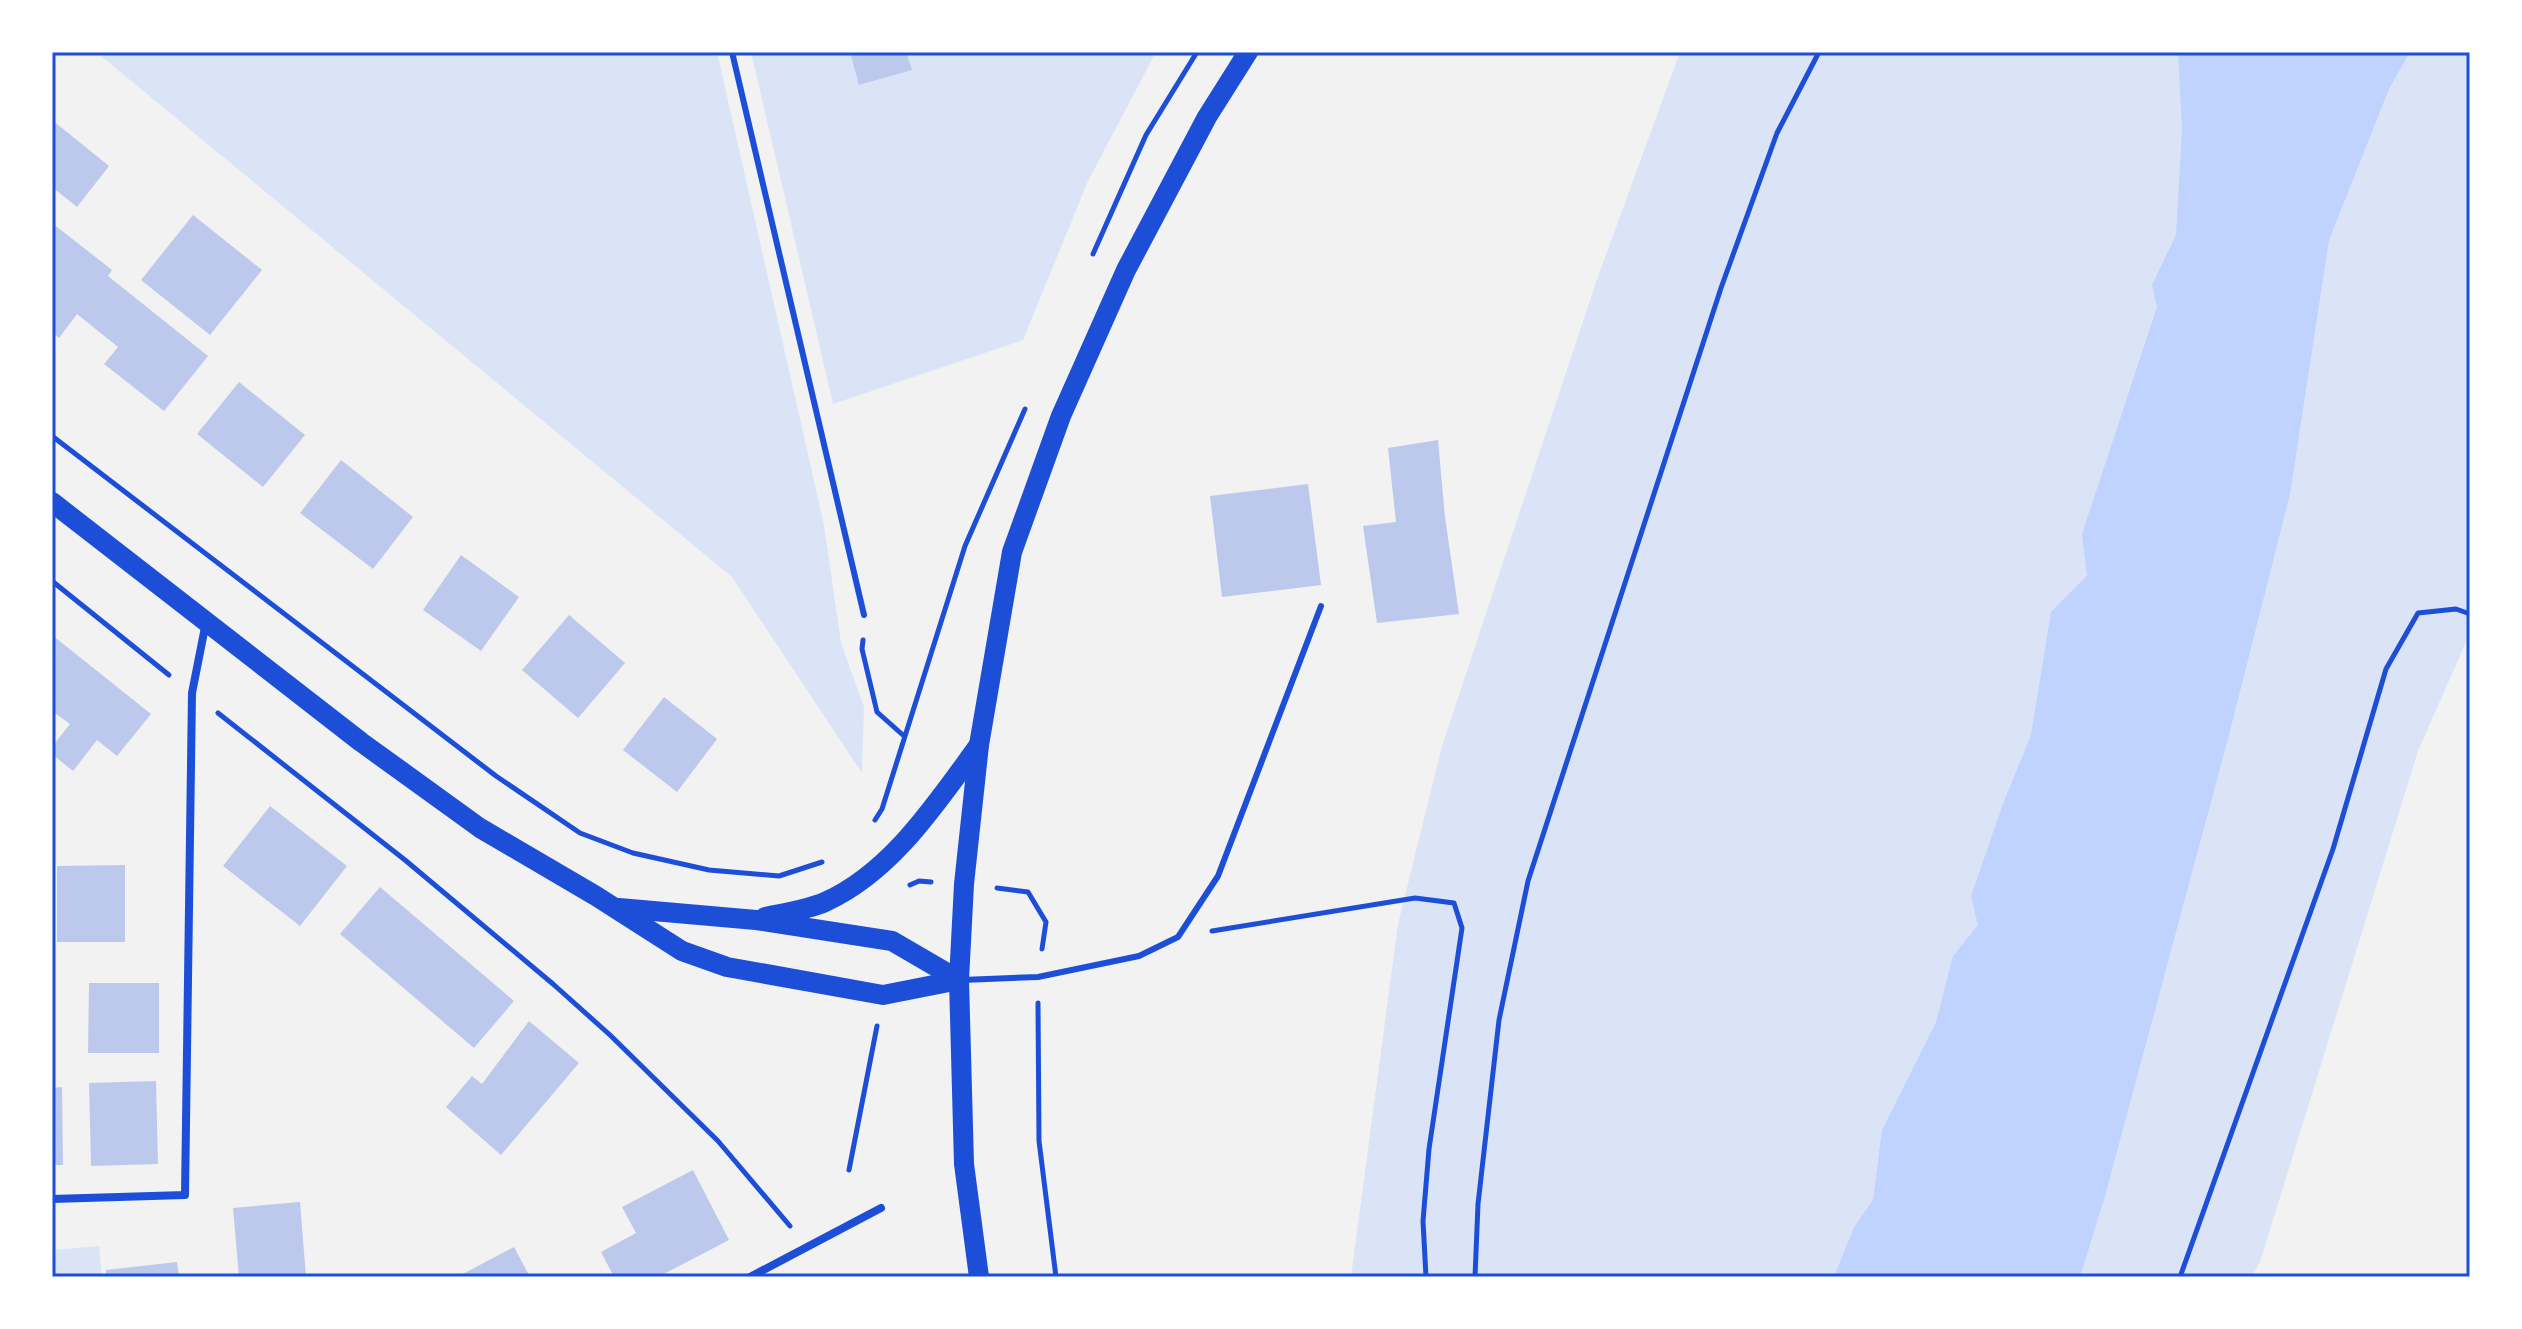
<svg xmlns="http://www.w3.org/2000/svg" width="2522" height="1329" font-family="'Zilla Slab',serif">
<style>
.green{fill:#dbe4f7}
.water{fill:#bfd3fe}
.building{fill:#bdc9ec}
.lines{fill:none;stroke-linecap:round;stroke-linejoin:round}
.path{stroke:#1d4ed8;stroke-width:5}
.service{stroke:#1d4ed8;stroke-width:6}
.minor{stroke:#1d4ed8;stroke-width:8}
.primary{stroke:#1d4ed8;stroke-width:20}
.neatline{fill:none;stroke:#1d4ed8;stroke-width:3}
</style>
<rect width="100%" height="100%" fill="#f2f2f2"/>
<g class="green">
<path d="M96 52H717L824 525 841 643 864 707 862 773 732 577Z"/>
<path d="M751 52H1156L1088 181 1023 340 833 404Z"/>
<path d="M1680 52H2470V633L2418 751 2260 1262 2251 1277H1351L1398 924 1442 746 1596 282Z"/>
<path d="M99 1246 102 1277H52V1250Z"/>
</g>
<path class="water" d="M2178 52H2410L2389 89 2329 240 2290 494 2229 735 2105 1196 2080 1277H1834L1854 1227 1873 1200 1882 1130 1936 1022 1953 956 1978 925 1971 896 2003 804 2031 735 2051 612 2087 576 2082 534 2157 307 2152 285 2176 235 2182 130Z"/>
<g class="building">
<path d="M850 52H906L912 70 859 85Z"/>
<path d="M52 120 109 166 77 207 52 187Z"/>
<path d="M193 215 262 270 210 335 141 280Z"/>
<path d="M52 223 112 270 108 276 208 356 164 411 104 364 118 347 77 314 59 338 52 332Z"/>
<path d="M239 382 305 435 263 487 197 434Z"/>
<path d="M1438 440 1445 517 1459 614 1377 623 1363 526 1396 522 1388 448Z"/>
<path d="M341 460 413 517 373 569 300 513Z"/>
<path d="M1308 484 1321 585 1222 597 1210 496Z"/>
<path d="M461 555 519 597 481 651 423 610Z"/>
<path d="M569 615 625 663 578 718 522 670Z"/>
<path d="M52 635 151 714 117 756 97 740 73 771 52 754V747L70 724 52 711Z"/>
<path d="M664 697 717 739 677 792 623 750Z"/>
<path d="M270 806 347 866 300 926 223 866Z"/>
<path d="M125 865V942H57V866Z"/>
<path d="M380 887 514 1001 474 1048 340 934Z"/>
<path d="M89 983H159V1053H88Z"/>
<path d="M529 1021 579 1063 501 1155 446 1107 472 1076 482 1084Z"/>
<path d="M156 1081 158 1164 91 1166 89 1083Z"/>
<path d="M62 1087 63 1165H52V1088Z"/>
<path d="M693 1170 729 1240 658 1277H614L601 1252 636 1233 622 1207Z"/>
<path d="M300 1202 306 1277H239L233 1208Z"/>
<path d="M514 1247 530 1277H457Z"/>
<path d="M177 1262 179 1277H106V1270Z"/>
</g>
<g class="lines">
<g class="path">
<path d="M1093 254 1146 135 1197 52"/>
<path d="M52 436 496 776 580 833 633 853 709 870 779 876 822 862"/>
<path d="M52 581 169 675"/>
<path d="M863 640 862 649 877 712 904 736"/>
<path d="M218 713 405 860 553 984 610 1035 718 1141 790 1226"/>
<path d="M875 820 882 809 965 546 1025 409"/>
<path d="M910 885 919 881 931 882"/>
<path d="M997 888 1028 892 1046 922 1042 949"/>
<path d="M1212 931 1415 898 1454 903 1462 928 1429 1149 1423 1221 1426 1277"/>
<path d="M1038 1003 1039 1141 1056 1277"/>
<path d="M849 1170 877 1026"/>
<path d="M1475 1277 1478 1204 1499 1020 1528 881 1721 288 1777 133 1819 52"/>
<path d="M2180 1277 2333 849 2386 669 2418 613 2456 609 2470 614"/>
</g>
<g class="service">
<path d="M732 52 864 615"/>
<path d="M962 980 1038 977 1139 956 1178 937 1218 876 1321 606"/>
</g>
<g class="minor">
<path d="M52 1199 185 1195 192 693 206 622"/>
<path d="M750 1277 881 1208"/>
</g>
<g class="primary">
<path d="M52 502 361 742 480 828 596 896 682 951 727 967 883 995 959 980"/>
<path d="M619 908 756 920 892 941 959 980"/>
<path d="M765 917C784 913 807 910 825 902 892 872 937 802 979 745"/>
<path d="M979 1277 964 1164 959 980 964 884 979 745 1012 552 1061 416 1126 270 1207 117 1248 52"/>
</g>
</g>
<rect width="2522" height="1329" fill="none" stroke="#ffffff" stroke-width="108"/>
<rect x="54" y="54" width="2414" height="1221" class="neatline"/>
</svg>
